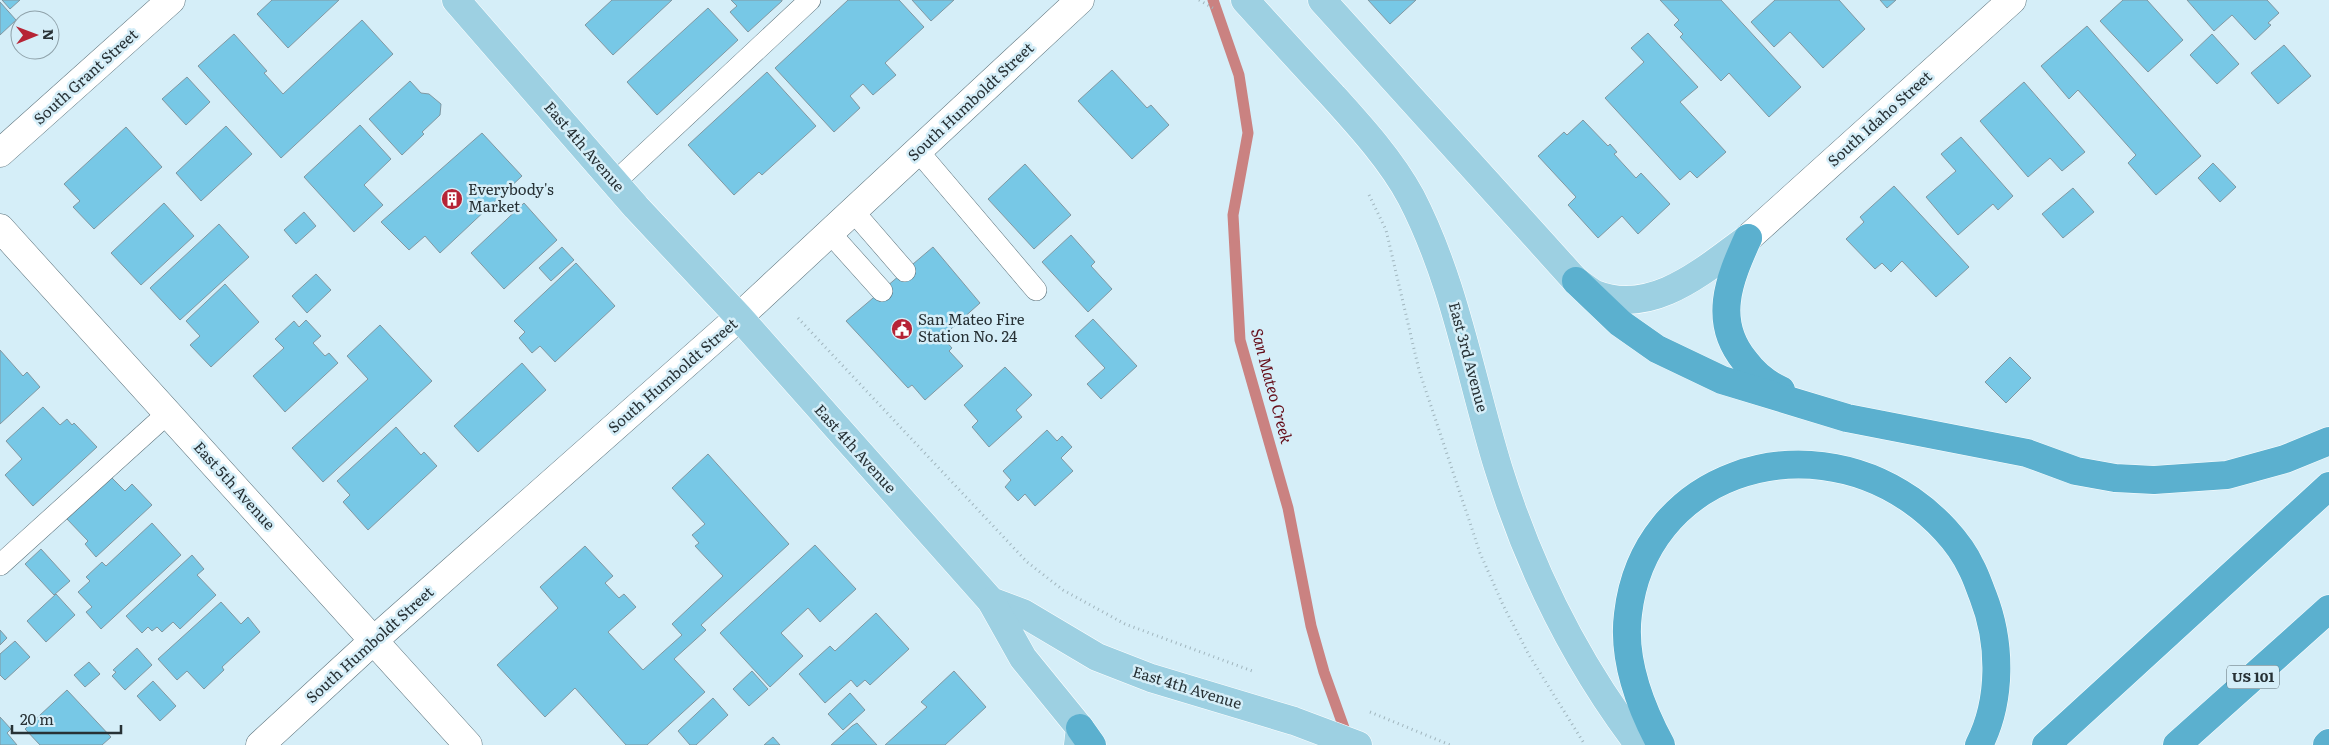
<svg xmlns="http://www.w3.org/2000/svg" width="2329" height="745" font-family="Literata,serif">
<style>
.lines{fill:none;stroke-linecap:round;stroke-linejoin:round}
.stream{stroke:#ca8281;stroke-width:11}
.building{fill:#77c8e6;stroke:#8198a2}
.service-casing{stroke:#5c727b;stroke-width:22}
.minor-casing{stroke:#5c727b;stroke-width:29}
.tertiary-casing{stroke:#5c727b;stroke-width:29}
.primary-casing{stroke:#fff;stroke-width:29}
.motorway-casing{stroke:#fff;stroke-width:29}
.path{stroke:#a0b5bd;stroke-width:3;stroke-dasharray:1 4;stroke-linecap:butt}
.service{stroke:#fff;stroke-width:21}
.minor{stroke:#fff;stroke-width:28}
.tertiary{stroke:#fff;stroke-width:28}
.primary{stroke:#9dd0e2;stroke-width:28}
.motorway{stroke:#5bb0cf;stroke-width:28}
.labels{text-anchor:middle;stroke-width:5;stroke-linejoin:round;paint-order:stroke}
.shield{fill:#d5eef8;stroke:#5b6a70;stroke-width:1}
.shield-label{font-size:14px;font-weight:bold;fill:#273135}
.street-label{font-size:15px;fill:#273135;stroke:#d5eef8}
.poi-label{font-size:15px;fill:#273135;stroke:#d5eef8;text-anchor:start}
.water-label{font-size:16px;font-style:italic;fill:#650d19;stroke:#d5eef8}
</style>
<rect width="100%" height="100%" fill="#d5eef8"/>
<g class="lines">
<path class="stream" d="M1213 0 1239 75 1248 133 1233 215 1240 340 1288 508 1311 626 1324 672 1348 739"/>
</g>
<g class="building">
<path d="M2 0H20L10 9Z"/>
<path d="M272 0H339L288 48 257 14Z"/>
<path d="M612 0H672L613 55 585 25Z"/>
<path d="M731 0H782V1L748 32 730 12 737 6Z"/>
<path d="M848 0H899L924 27 885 63 896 75 873 95 863 84 850 96 860 108 834 132 775 68Z"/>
<path d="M912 0H954L931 21Z"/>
<path d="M1368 0H1416L1390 24Z"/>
<path d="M1660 0H1721L1801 87 1769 117 1729 73 1721 81 1680 37 1683 34 1674 25 1679 20Z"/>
<path d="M1775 0H1839L1865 29 1823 68 1790 32 1774 47 1751 22Z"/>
<path d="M1880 0H1896L1887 8Z"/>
<path d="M2123 0H2147L2183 40 2148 72 2100 21Z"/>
<path d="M2187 0H2267L2279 13 2268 23 2271 25 2255 40 2232 15 2214 31Z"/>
<path d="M0 2 16 20 0 35Z"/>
<path d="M708 8 738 40 657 115 627 82Z"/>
<path d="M362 20 393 54 281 158 198 66 234 34 267 71 264 73 283 94Z"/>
<path d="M2087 26 2201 156 2156 195 2128 163 2136 155 2078 90 2069 99 2041 66Z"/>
<path d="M1648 33 1698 87 1680 102 1726 152 1697 178 1690 171 1680 180 1605 98 1644 62 1631 48Z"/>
<path d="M2212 34 2239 64 2217 84 2190 55Z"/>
<path d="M2284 45 2311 76 2278 104 2251 73Z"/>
<path d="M1112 70 1147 108 1151 105 1169 125 1132 159 1078 101Z"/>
<path d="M767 72 816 126 762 175 759 172 734 195 688 145Z"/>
<path d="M187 77 210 102 186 125 162 99Z"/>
<path d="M410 81 421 93 429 94 441 104 440 115 422 132 424 134 402 155 369 119Z"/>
<path d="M2024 82 2085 152 2062 171 2050 158 2028 177 1980 121Z"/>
<path d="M1583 120 1608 146 1610 144 1617 152 1614 154 1636 178 1641 173 1670 204 1638 234 1622 216 1598 238 1568 205 1576 197 1538 156 1564 132 1567 135Z"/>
<path d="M360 125 391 159 364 185 383 205 354 232 304 177Z"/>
<path d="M226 126 252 154 201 201 176 173Z"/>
<path d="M126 127 162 167 94 229 73 207 80 201 64 184Z"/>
<path d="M482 133 522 176 440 253 425 236 409 250 381 222Z"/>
<path d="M1961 137 2013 196 1998 210 1993 204 1958 235 1926 197 1956 171 1941 154Z"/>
<path d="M2213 163 2236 187 2220 202 2198 178Z"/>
<path d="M1025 164 1071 215 1034 249 988 199Z"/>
<path d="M1894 186 1969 267 1936 297 1902 261 1891 272 1882 263 1875 269 1846 239 1864 222 1860 217Z"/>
<path d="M2073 188 2094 212 2063 238 2042 214Z"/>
<path d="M164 203 194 236 141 285 111 253Z"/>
<path d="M524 203 557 240 504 289 471 253Z"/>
<path d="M304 212 316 226 296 244 284 230Z"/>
<path d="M219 224 249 257 180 320 150 288Z"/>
<path d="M1071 235 1095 262 1091 266 1112 289 1088 312 1042 262Z"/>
<path d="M562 247 574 260 551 281 539 268Z"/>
<path d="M933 247 980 303 942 337 952 348 949 351 963 366 925 400 912 385 908 388 846 321Z"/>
<path d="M576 263 615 306 555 362 540 346 532 353 519 338 525 332 514 321Z"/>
<path d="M316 274 331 290 307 313 292 296Z"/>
<path d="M225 284 259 322 211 367 190 345 200 336 186 321Z"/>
<path d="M1093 319 1137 366 1101 399 1087 384 1105 368 1075 336Z"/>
<path d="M306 320 321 336 313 343 325 356 329 353 338 363 285 412 253 376 284 348 275 339 294 321 299 327Z"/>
<path d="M380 325 432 381 323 482 292 448 368 379 347 356Z"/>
<path d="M0 350 23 376 27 372 40 387 0 424Z"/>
<path d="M2010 357 2031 378 2006 403 1985 382Z"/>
<path d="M522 363 546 390 478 452 454 426Z"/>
<path d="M1005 367 1032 395 1016 410 1022 417 989 447 972 427 978 421 964 405Z"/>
<path d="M43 407 60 425 67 419 72 425 74 423 97 447 33 506 5 475 22 459 6 441Z"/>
<path d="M396 427 421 455 424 452 437 466 368 530 343 502 350 495 337 481Z"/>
<path d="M1047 430 1057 441 1062 436 1072 447 1061 458 1073 471 1035 506 1025 494 1018 501 1005 487 1011 480 1003 471Z"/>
<path d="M708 454 789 544 701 625 706 630 674 659 705 692 647 745H626L575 688 545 717 497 665 558 608 540 587 585 546 613 576 605 583 619 598 624 594 636 607 608 632 643 670 682 635 672 624 723 576 695 546 699 543 692 535 705 524 672 488Z"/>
<path d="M112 478 125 491 132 484 152 505 96 557 85 544 88 541 67 519Z"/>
<path d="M152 523 181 555 101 629 86 612 92 607 78 592 90 581 86 577 102 562 106 566Z"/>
<path d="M815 545 856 589 820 622 808 608 781 633 803 656 770 687 720 633Z"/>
<path d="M41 549 70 581 54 595 25 564Z"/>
<path d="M192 555 204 569 197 575 216 595 180 629 173 622 162 632 157 627 152 631 148 627 142 633 126 616Z"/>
<path d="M56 594 75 615 46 642 27 621Z"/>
<path d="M221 602 241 624 248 617 260 632 222 667 224 670 204 689 187 671 177 680 158 659Z"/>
<path d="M876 613 909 649 870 685 865 680 857 687 851 680 825 703 799 674 830 646 835 651Z"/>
<path d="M0 630 7 638 0 645Z"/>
<path d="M15 641 30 657 5 680 0 675V654Z"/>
<path d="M137 648 152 665 125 690 112 676 116 672 113 670Z"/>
<path d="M89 662 100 674 85 687 74 675Z"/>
<path d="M752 671 768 689 749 706 733 689Z"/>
<path d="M954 671 986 707 945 745H885L927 707 921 702Z"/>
<path d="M153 681 176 706 160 721 137 696Z"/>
<path d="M67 690 111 737 102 745H40L25 729Z"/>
<path d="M850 693 865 710 843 730 828 714Z"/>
<path d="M713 698 728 715 696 745H690L678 731Z"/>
<path d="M0 717 11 729 7 733 17 745H0Z"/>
<path d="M857 723 877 745H831L852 726Z"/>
<path d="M773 737 780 745H764Z"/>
</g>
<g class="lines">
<g class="service-casing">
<g id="service">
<path d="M918 151 1036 290"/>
<path d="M615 182 810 0"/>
<path d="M853 211 905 271"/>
<path d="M830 233 882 291"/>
<path d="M0 565 168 413"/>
</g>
</g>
<g class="minor-casing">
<g id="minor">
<path d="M0 228 468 745"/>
<path d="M1748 238 2012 0"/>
<path d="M260 745 373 641 739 317"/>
</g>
</g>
<g class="tertiary-casing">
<g id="tertiary">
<path d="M0 153 171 0"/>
<path d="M739 317 1080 0"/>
</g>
</g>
<g class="primary-casing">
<g id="primary">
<path d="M456 0 636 207 739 317 991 601 1023 613 1097 657 1151 678 1294 721 1358 745"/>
<path d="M1245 0C1274 32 1303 64 1332 95 1360 126 1391 160 1411 197 1455 282 1470 376 1498 467 1529 567 1575 661 1639 745"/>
<path d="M1322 0 1576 281C1582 285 1589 291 1595 294 1653 317 1705 269 1748 238"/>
<path d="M991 601 1023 658 1080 728 1078 745"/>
</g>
</g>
<g class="motorway-casing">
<g id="motorway">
<path d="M1748 238C1729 280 1712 321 1745 361 1754 373 1767 384 1781 390"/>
<path d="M1576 281 1620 323 1657 349 1722 380 1847 418 2027 453 2076 471 2115 478 2154 480 2227 475 2285 459 2329 441"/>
<path d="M1080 728 1092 745"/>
<path d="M1661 745C1640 706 1622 660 1628 614 1644 474 1802 424 1911 500 1934 516 1959 541 1971 567 1976 576 1979 586 1983 596 2001 642 2002 700 1979 745"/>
<path d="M2046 745 2329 486"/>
<path d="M2177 745 2329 609"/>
<path d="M2327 745 2329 743"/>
</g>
</g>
<g class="path">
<path d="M1199 0 1213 8"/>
<path d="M1369 195 1386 230 1419 370 1480 553 1503 605 1529 655 1585 745"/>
<path d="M798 318 1027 562 1063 590 1125 624 1255 672"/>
<path d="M1370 712 1450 745"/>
</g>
<use href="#service" class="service"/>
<use href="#minor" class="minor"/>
<use href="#tertiary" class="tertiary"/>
<use href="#primary" class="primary"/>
<use href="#motorway" class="motorway"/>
</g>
<defs>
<g id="building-disc" transform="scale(1.125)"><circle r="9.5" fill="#b62436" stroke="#d5eef8"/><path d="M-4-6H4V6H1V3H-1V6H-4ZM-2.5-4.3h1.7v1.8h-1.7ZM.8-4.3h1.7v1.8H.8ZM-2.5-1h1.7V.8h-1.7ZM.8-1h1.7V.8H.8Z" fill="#fff"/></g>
<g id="civic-disc" transform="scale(1.125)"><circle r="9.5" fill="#b62436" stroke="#d5eef8"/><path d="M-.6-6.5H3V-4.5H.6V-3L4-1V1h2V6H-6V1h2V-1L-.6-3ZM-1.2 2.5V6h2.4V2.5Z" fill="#fff"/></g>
</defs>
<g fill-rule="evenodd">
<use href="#building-disc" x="452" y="199"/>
<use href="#civic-disc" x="902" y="329"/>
</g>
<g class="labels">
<rect class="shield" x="2227" y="665.5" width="52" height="23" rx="4"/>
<g class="shield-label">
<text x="2253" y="682">US 101</text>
</g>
<g class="street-label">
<text transform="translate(86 77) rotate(-42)" y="5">South Grant Street</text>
<text transform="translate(971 102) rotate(-43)" y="5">South Humboldt Street</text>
<text transform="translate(1880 119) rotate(-42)" y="5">South Idaho Street</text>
<text transform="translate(584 147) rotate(49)" y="5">East 4th Avenue</text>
<text transform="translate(1468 357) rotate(75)" y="5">East 3rd Avenue</text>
<text transform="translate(673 376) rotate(-41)" y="5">South Humboldt Street</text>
<text transform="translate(855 449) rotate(48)" y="5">East 4th Avenue</text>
<text transform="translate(234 486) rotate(48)" y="5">East 5th Avenue</text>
<text transform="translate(370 645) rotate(-42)" y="5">South Humboldt Street</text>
<text transform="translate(1187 688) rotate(17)" y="5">East 4th Avenue</text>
</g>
<g class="poi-label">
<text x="468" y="195">Everybody's<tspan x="468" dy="17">Market</tspan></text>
<text x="918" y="325">San Mateo Fire<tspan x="918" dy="17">Station No. 24</tspan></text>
</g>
<g class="water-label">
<text transform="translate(1272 386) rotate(75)" y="6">San Mateo Creek</text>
</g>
</g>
<g transform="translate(35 35) rotate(89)"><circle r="24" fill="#d5eef8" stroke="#8fa2aa"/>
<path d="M0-4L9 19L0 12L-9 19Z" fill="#b62436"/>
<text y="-8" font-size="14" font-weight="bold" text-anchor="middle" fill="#273135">N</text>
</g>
<path d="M12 725v8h109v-8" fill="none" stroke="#273135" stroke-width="2.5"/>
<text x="20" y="725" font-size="15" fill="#273135" stroke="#d5eef8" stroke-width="4" paint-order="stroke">20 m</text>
</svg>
